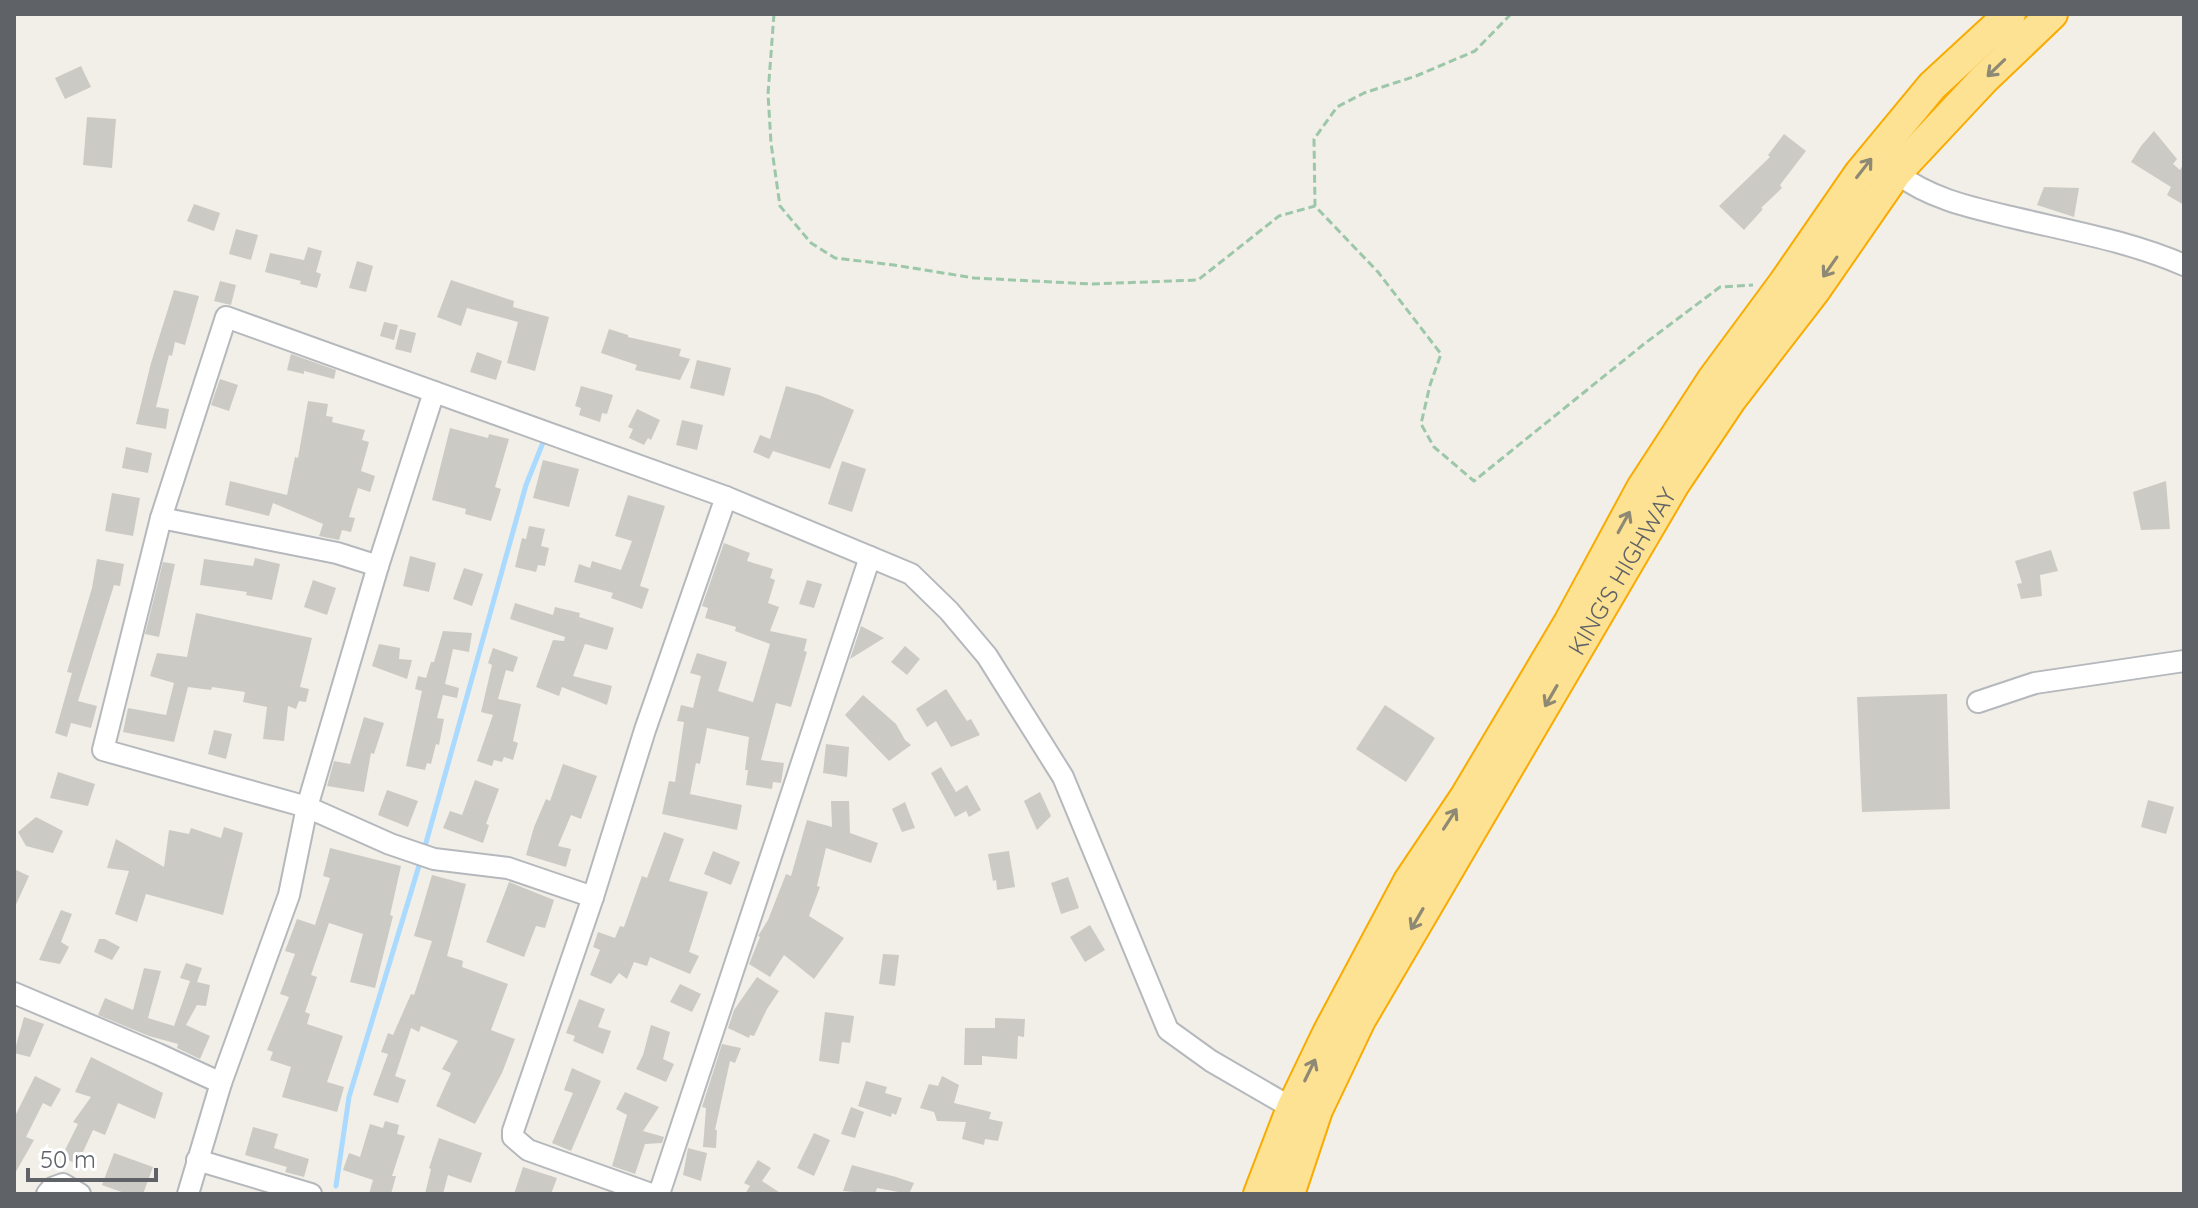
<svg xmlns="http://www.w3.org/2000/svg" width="2198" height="1208" font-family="Quicksand,sans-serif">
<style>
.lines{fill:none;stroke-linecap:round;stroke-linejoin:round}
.stream{stroke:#aadaff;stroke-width:5}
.building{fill:#cccac5}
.minor-casing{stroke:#b5b8bc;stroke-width:24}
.highway-casing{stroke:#f9ab00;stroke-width:34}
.path{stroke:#9cc7a9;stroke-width:3;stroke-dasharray:8 4;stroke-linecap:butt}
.minor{stroke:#fff;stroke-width:20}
.highway{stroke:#fde293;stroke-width:30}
.oneway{stroke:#8e8975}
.labels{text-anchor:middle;stroke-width:7;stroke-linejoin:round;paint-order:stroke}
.street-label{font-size:24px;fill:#5f6368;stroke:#fff}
</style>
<rect width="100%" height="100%" fill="#f1efe8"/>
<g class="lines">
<g class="stream">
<path d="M424 850 526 485 544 440"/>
<path d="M336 1186 349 1097 421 859"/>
</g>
</g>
<g class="building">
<path d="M81 66 91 87 65 99 55 78Z"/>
<path d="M87 117 116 119 112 168 83 165Z"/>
<path d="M2154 131 2177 159 2173 164 2180 170 2184 163V205L2167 195 2171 187 2131 162 2141 146Z"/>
<path d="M1784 134 1806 151 1780 185 1782 188 1761 208 1763 209 1744 230 1719 206 1770 157 1768 155Z"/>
<path d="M2044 187 2079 188 2074 217 2037 205Z"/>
<path d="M194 204 220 213 214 231 187 221Z"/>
<path d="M236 229 258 235 251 260 229 254Z"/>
<path d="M308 247 322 251 316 272 321 274 317 288 300 284 301 281 265 272 270 253 304 260Z"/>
<path d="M357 261 373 266 366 292 349 288Z"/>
<path d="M451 280 514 301 513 307 549 317 535 371 507 363 518 322 467 308 461 326 437 317Z"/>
<path d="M220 281 236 285 231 305 214 301Z"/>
<path d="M174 290 199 296 185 345 175 342 172 356 169 355 156 407 169 409 166 429 136 424 151 363Z"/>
<path d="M384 322 398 325 394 340 380 336Z"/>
<path d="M400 329 416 333 411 353 395 349Z"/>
<path d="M609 329 628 335V337L681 349 679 356 690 359 680 380 635 370 637 365 601 353Z"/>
<path d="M477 352 502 361 496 380 470 372Z"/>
<path d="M291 354 336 370 334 379 304 371V374L287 370Z"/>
<path d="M697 360 731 368 724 396 690 388Z"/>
<path d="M220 379 238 385 229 411 211 405Z"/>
<path d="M581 386 613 395 607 414 602 413 600 422 579 415 581 408 575 406Z"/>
<path d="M786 386 819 395 854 410 830 469 773 451 769 459 753 452 760 435 770 439Z"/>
<path d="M308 401 328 404 326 416 333 417 332 422 365 430 362 440 369 442 361 471 375 476 370 492 358 488 349 517 355 518 351 532 342 530 339 540 319 536 323 524 273 503 269 516 225 505 230 481 287 495 295 457 298 458Z"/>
<path d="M637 409 660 420 651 440 648 438 644 445 629 438 633 429 628 427Z"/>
<path d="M682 420 703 425 697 450 676 445Z"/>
<path d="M450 428 488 438 489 434 509 439 495 487 501 489 491 521 465 514 466 509 432 500Z"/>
<path d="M126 447 152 453 148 473 122 468Z"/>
<path d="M543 460 579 469 569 507 533 498Z"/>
<path d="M842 461 866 469 852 512 828 504Z"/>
<path d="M2166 481 2170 529 2141 530 2133 492Z"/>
<path d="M112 493 140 498 133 536 105 531Z"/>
<path d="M628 495 665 506 640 586 649 589 642 609 611 598 613 593 574 582 579 564 590 568 592 561 621 570 632 541 615 536Z"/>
<path d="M529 526 545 529 541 546 549 548 545 566 538 565 536 572 515 567 522 538 526 539Z"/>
<path d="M724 543 750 553 747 561 773 569 770 578 775 580 768 603 779 607 770 631 807 639 804 651 807 652 791 707 776 703 761 760 784 763 781 783 773 782 772 789 746 785 748 770H745L749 737 707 728 700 764 696 763 690 794 742 805 737 830 662 814 669 781 675 782 684 722 677 721 681 705 693 708 701 676 690 673 697 653 727 662 718 691 753 702 770 644 735 631 736 627 705 618 708 608 702 606Z"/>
<path d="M2051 550 2058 571 2040 575 2042 596 2021 599 2017 584 2022 583 2015 561Z"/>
<path d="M410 556 436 563 429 592 403 586Z"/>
<path d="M255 558 280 564 272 600 246 595 247 592 200 585 204 559 253 566Z"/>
<path d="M97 559 124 564 120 586 114 585 78 701 97 706 91 728 71 723 67 737 55 733 72 673 67 672 92 588Z"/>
<path d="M163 562 175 564 159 637 145 634Z"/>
<path d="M464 568 483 574 472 606 453 599Z"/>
<path d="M313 580 336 588 327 615 304 607Z"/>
<path d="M807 580 822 584 814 608 799 604Z"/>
<path d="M515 603 553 615 555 607 580 613 579 617 614 628 607 650 585 644 573 676 612 686 607 705 562 687 559 696 536 687 553 640 564 641 565 637 510 619Z"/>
<path d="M196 613 312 638 300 687 309 689 306 702 299 701 296 709 288 706 284 741 263 739 267 707 243 702 245 692 212 687 211 690 188 687 174 742 123 732 128 708 166 715 174 683 150 676 157 653 187 657Z"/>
<path d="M861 626 884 638 850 659Z"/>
<path d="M443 631 472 633 469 652 453 649 445 684 459 688 457 698 443 695 437 718 444 719 439 745 436 744 431 764 427 763 425 770 406 766 422 691 415 689 418 676 426 678 431 662H434Z"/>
<path d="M379 644 400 648 399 659 412 660 407 679 372 666Z"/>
<path d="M905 646 920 659 907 675 891 662Z"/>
<path d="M493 648 518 657 513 672 506 670 498 699 521 704 513 741 518 743 513 760 504 757 502 762 494 760 492 766 477 761 493 715 481 712 492 665 488 663Z"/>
<path d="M946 689 967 721 971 719 980 735 951 747 936 721 927 727 916 709Z"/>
<path d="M1947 694 1950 809 1862 812 1857 697Z"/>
<path d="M863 695 896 724 905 740 911 745 889 761 845 715Z"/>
<path d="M1385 705 1435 738 1406 782 1356 749Z"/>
<path d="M364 717 384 723 374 754 371 753 364 792 327 786 334 761 350 764Z"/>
<path d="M214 730 232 734 226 759 208 754Z"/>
<path d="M826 744 849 747 847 777 823 773Z"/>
<path d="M563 764 597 776 581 819 571 815 558 846 571 849 566 867 526 855 534 827 546 799 550 801Z"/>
<path d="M941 767 956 792 967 785 981 810 969 817 966 811 955 817 931 773Z"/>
<path d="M58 772 95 784 88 806 50 798Z"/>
<path d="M475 780 499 789 486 824 489 825 483 843 443 828 450 811 462 815Z"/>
<path d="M387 790 418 801 408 827 378 815Z"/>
<path d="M1040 792 1051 816 1037 830 1024 801Z"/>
<path d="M2148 800 2174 807 2166 834 2141 827Z"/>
<path d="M831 801H849L850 833 878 843 871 863 826 848 817 886 820 887 809 916 844 938 814 979 784 955 770 977 749 964 760 937 758 936 768 920 786 874 791 876 807 820 832 827Z"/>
<path d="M905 802 915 828 902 832 892 809Z"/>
<path d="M36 817 63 831 53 853 26 846 18 832Z"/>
<path d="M224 827 243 833 223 915 146 894 137 922 115 914 129 871 107 868 116 839 164 867 169 830 189 834 191 828 221 838Z"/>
<path d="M664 832 684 839 669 881 708 892 689 952 699 956 690 974 650 957 647 966 634 962 627 979 619 973 611 984 590 975 600 950 593 947 598 932 615 938 620 926 624 927 642 876 647 878Z"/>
<path d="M330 848 401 866 390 915 393 916 375 988 350 982 363 934 329 923 311 975 317 977 305 1012 310 1014 307 1024 343 1036 327 1082 344 1087 337 1112 282 1097 291 1067 270 1060 273 1052 267 1050 289 997 280 994 295 954 285 951 297 919 315 925 330 878 323 876Z"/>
<path d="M713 851 740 862 731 885 704 874Z"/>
<path d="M1009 851 1015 887 997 890 996 880 993 881 988 854Z"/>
<path d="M14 869 29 876 14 909Z"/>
<path d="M432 875 466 884 447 956 463 961 462 967 508 984 491 1030 515 1039 502 1073 475 1124 436 1106 451 1073 442 1069 458 1041 421 1026 419 1032 411 1028 395 1076 406 1080 398 1103 373 1095 388 1054 381 1052 388 1033 393 1035 411 994 414 995 432 941 414 936Z"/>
<path d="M1068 877 1079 908 1061 914 1051 883Z"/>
<path d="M509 882 554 900 545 928 536 926 524 957 486 942Z"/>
<path d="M61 910 72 914 61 942 69 947 60 964 39 960Z"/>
<path d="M1090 925 1105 950 1085 962 1070 937Z"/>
<path d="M99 939H105L120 947 112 960 94 952Z"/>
<path d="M883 954 899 955 895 986 879 984Z"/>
<path d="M186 963 202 968 197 982 210 985 206 1006 197 1005 186 1025 210 1036 200 1059 177 1048 178 1044 149 1036 98 1015 105 998 133 1010 144 968 161 971 148 1018 174 1026 190 981 180 978Z"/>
<path d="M757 977 779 991 767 1009 754 1036 750 1035 749 1038 728 1028 734 1010Z"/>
<path d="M680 984 701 994 692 1012 670 1002Z"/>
<path d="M579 999 605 1009 598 1027 611 1031 603 1054 573 1041 575 1036 566 1033Z"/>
<path d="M825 1012 854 1016 850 1043 842 1042 839 1064 819 1061Z"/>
<path d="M24 1017 44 1024 30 1057 14 1053Z"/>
<path d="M995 1018 1025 1019 1024 1037 1018 1036 1017 1059 982 1056V1065H964L965 1028H995Z"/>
<path d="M651 1025 670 1032 663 1059 674 1064 666 1082 636 1069 643 1055Z"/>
<path d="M722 1044 741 1048 735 1063 730 1061 715 1130H717L716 1148 703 1147 706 1108 702 1107Z"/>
<path d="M91 1057 163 1093 155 1119 118 1103 105 1135 93 1130 77 1165 62 1156 78 1124 73 1122 91 1097 75 1092Z"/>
<path d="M572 1068 601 1081 571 1151 552 1143 573 1093 564 1090Z"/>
<path d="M35 1076 61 1089 51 1107 43 1103 26 1137 34 1140 14 1175V1118Z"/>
<path d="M942 1076 959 1085 954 1103 991 1112 989 1119 1003 1122 998 1141 985 1139 984 1145 962 1139 966 1122 937 1121 934 1112 920 1108 929 1084 938 1086Z"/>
<path d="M866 1081 887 1087 885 1093 902 1098 896 1115 892 1113 891 1117 858 1106Z"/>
<path d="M625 1092 659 1107 643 1131 664 1137 662 1143 645 1144 635 1174 612 1166 627 1115 616 1109Z"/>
<path d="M851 1107 864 1112 855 1138 841 1134Z"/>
<path d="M385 1121 399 1125 397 1134 405 1136 392 1176H396L391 1194H369L373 1180 343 1170 349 1153 360 1157 370 1124 383 1128Z"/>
<path d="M253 1127 278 1134 274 1148 309 1159 304 1177 285 1172 287 1167 245 1155Z"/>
<path d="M814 1133 830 1140 814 1176 797 1168Z"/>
<path d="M439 1138 482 1153 471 1183 448 1175 443 1194H425L431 1169 429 1168Z"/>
<path d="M688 1148 707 1153 701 1181 683 1175Z"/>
<path d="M114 1153 153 1167 143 1194H127L102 1185Z"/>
<path d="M758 1160 771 1168 762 1181 782 1194H745L750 1186 744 1183Z"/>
<path d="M852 1165 896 1177 914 1183 909 1194 877 1188 875 1194 843 1191Z"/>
<path d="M523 1167 557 1178 551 1194H514Z"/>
</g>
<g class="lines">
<g class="minor-casing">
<g id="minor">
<path d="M1896 173C1931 199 1969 207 2011 217 2069 231 2129 241 2184 265"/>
<path d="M434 392 378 566 307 807 390 844 434 859 508 868 593 897"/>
<path d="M161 518 337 553 378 566"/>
<path d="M1978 702 2035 683 2184 661"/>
<path d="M14 993 158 1054 221 1083"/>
<path d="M197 1160 311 1194"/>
<path d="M47 1194 52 1188 63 1184 80 1194"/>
<path d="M188 1194 221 1083 289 895 307 807 103 750 161 518 226 317 726 497 911 574 949 611 987 656 1063 777 1168 1030 1211 1061 1292 1108"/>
<path d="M651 1194 528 1150 513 1137V1131L593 897 645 730 726 497"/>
<path d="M659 1194 870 557"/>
</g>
</g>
<g class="highway-casing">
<g id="highway">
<path d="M1259 1194 1292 1108 1328 1033 1409 881 1466 796 1569 623 1642 488 1713 379 1784 283 1860 173 1932 86 2010 14"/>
<path id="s1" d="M1289 1194 1317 1110 1360 1020 1674 484 1731 399 1815 290 1896 173 1984 79 2052 14"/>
</g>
</g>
<g class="path">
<path d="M774 14 768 94 771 143 780 206 811 243 835 258 894 265 974 278 1092 284 1198 280 1279 216 1315 206"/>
<path d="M1511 14 1475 51 1416 76 1364 93 1337 107 1314 139 1315 206 1378 272 1441 354 1430 385 1421 424 1434 447 1474 481 1644 344 1720 287 1753 285"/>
</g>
<use href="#minor" class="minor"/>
<use href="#highway" class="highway"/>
</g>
<defs><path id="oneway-shaft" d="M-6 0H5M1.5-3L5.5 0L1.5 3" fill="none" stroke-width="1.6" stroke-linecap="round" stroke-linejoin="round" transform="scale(2)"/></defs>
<g class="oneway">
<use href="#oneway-shaft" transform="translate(1996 68) rotate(136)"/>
<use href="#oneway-shaft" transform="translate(1864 168) rotate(-52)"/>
<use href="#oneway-shaft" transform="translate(1830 267) rotate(125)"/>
<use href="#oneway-shaft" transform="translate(1624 522) rotate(-61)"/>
<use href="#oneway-shaft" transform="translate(1551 696) rotate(120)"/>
<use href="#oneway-shaft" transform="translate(1450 819) rotate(-57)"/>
<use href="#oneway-shaft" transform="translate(1417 919) rotate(120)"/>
<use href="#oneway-shaft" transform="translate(1310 1070) rotate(-64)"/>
</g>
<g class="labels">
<g class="street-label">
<text dy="8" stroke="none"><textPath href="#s1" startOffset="708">KING'S HIGHWAY</textPath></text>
</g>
</g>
<rect width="2198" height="1208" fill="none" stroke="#5f6368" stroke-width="32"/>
<path d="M28 1168v12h128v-12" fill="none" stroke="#5f6368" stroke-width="4"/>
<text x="40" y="1168" font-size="24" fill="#5f6368" stroke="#ffffff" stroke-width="6" paint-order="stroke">50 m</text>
</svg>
